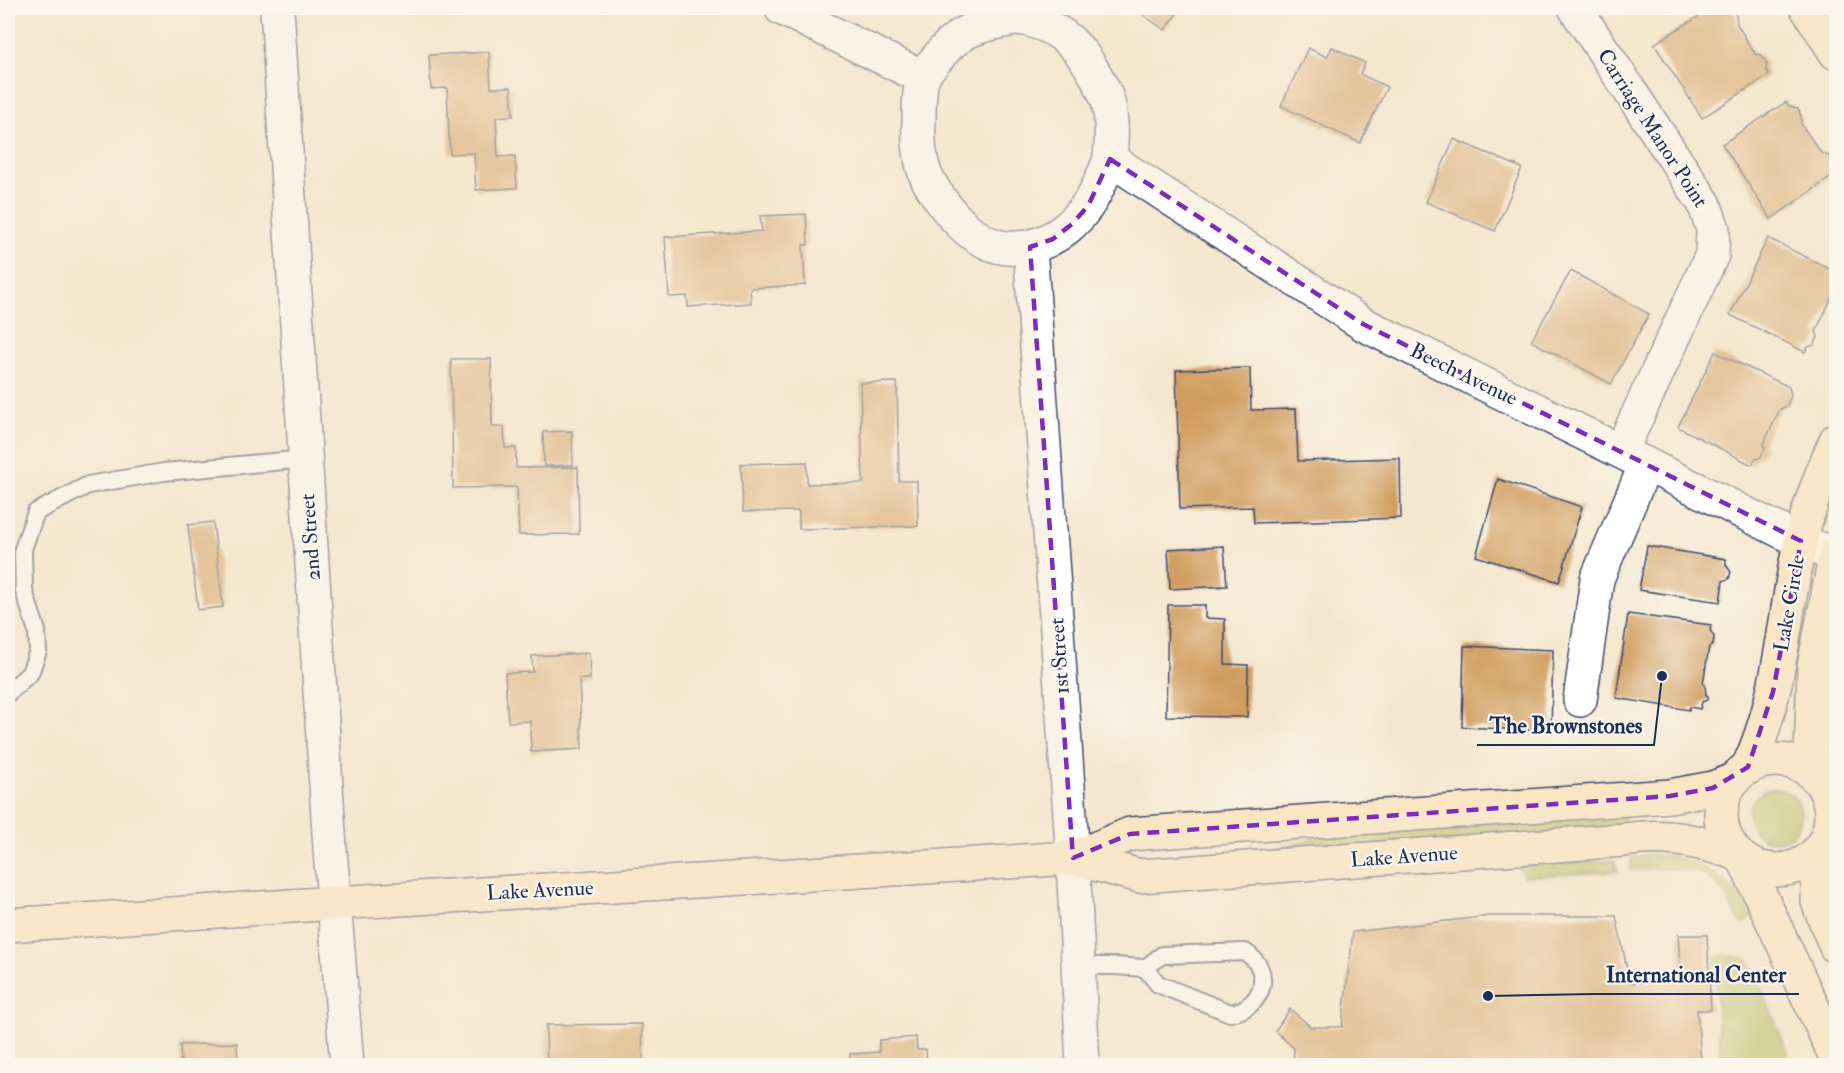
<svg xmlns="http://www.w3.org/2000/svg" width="1844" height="1073" font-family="'IM FELL Double Pica',serif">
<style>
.green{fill:#b0bc5d;stroke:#66765e;stroke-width:1.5}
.building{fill:#d09c5d}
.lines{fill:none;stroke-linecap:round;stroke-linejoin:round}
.lane-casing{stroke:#3c4b6f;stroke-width:20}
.street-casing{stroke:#3c4b6f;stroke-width:36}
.secondary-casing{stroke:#3c4b6f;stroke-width:36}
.lane{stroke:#fff;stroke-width:16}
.street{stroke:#fff;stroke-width:33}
.secondary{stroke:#fbe6c4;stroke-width:33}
.marked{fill:none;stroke:#7b2cbf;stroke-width:4.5;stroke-dasharray:12 8;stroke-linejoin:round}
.labels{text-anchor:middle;stroke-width:4.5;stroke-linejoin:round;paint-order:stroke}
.street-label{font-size:21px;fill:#1b2f5e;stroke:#fbf7ec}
.leader{fill:none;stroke:#1b2f5e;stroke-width:2}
.callout-dot{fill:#1b2f5e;stroke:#fbf7ec;stroke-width:2}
.callout-label{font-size:22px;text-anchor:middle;font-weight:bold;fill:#1b2f5e;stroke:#fbf7ec;stroke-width:4.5;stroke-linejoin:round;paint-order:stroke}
</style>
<rect width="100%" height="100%" fill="#fbf7ec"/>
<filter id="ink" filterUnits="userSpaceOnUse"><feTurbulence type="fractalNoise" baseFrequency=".0167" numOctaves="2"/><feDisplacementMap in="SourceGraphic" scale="12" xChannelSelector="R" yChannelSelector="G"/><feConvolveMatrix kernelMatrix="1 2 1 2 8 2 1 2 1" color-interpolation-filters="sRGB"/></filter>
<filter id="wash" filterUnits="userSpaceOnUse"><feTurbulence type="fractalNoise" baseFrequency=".008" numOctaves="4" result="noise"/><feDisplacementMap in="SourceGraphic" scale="24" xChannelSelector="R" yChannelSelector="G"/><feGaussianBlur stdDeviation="1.35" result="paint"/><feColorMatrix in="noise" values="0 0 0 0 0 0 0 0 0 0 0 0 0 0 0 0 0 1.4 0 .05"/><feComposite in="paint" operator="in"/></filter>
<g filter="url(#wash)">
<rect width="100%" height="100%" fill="#f5e7cf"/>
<g class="green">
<circle cx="1775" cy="815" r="26"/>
<path d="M1628 812 1616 833 1266 851 1346 830Z"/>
<path d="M1648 854C1694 855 1730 877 1754 915L1743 924C1732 915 1732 904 1724 893 1703 861 1663 869 1630 870L1632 857Z"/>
<path d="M1614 860 1618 871 1524 877 1518 866Z"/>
<path d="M1724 955 1741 957 1749 960 1788 1052 1786 1065H1721L1714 962 1716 958Z"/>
</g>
<g id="blocks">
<g class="building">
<path d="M1133 8H1181L1165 30Z"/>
<path d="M1712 8 1732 9 1736 15 1737 24 1755 54 1761 55 1767 64 1766 69 1769 75 1702 118 1654 44Z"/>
<path d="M1332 47 1365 63 1360 74 1387 87 1360 143 1281 106 1308 48 1327 57Z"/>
<path d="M489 52 491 88 511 87 513 116 496 117 498 157 515 156 517 188 476 190 474 153 450 154 447 88 431 89 429 55Z"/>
<path d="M1786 102 1789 106 1798 109 1801 116V124L1821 153 1829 156 1832 162 1831 169 1834 175 1771 219 1722 144Z"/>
<path d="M1454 139 1522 168 1495 231 1426 202Z"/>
<path d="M806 214 808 245H803L805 285 750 288 751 303 688 307 687 296 669 297 665 237 762 231 760 216Z"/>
<path d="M1768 238 1836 272V296L1832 297 1816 331 1818 337 1814 345 1808 347 1805 352 1730 315Z"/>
<path d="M1571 271 1649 314 1611 384 1531 341Z"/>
<path d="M1715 352 1789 387 1791 396 1787 406 1780 409 1763 445 1765 448 1761 457 1755 459 1752 465 1678 427Z"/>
<path d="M451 359H491L492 427H504L505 448H516V468L578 467 579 534 519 535 517 487 453 488Z"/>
<path d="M1250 368 1251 410 1296 409 1298 461 1400 458 1401 518 1254 523 1253 507 1180 509 1176 370Z"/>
<path d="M897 382 899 481H917L918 526 799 529V511L743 512 741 464 807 462V484L863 483 860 383Z"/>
<path d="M572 431 573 465 544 466 543 432Z"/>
<path d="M1498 479 1582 507 1559 582 1476 556Z"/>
<path d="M213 522 223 607 198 610 188 525Z"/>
<path d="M1224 546 1227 586 1170 589 1168 549Z"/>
<path d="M1647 546 1726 559V565L1731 572 1729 579 1723 581 1720 602 1639 590Z"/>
<path d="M1168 605H1205V618L1225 619V664L1248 665 1247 717 1166 716Z"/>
<path d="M1628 614 1711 625 1710 630 1714 637 1713 645 1709 647 1703 684 1705 685 1706 695 1708 696 1707 700 1702 702 1700 709 1690 707 1689 710 1616 698Z"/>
<path d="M1464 646 1553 650 1551 731 1462 727Z"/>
<path d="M589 653 590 679H579L582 749 531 752 530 721 508 722 505 673 533 672 532 656Z"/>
<path d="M1489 916H1616L1630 983 1681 980 1678 935H1707L1711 1010H1697L1701 1061 1692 1062V1066H1675V1063L1650 1066H1293L1294 1048 1275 1031 1290 1009 1311 1027H1342L1353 932Z"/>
<path d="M642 1024 643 1066H547L546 1025Z"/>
<path d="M916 1037 917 1050 926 1049 927 1066H841V1060H850V1054L879 1052V1040Z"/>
<path d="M237 1043 238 1066H181L180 1045Z"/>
</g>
</g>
</g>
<g filter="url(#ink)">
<use href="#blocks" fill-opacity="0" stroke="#3c4b6f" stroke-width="1.5"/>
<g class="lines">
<g class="lane-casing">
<g id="lane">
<path d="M8 693 30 673 38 651 37 631 24 591 23 549 36 512 88 485 164 472 305 459"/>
<path d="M1822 783 1836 787"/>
<path d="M1824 842 1836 834"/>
<path d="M1078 966H1114L1145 968 1158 984 1230 1013C1263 1008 1275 971 1245 952L1162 955 1145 968"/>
</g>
</g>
<g class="street-casing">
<g id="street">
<path d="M277 8 330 849 347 1066"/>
<path d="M781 8 922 77"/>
<path d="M1575 8 1704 203 1713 229 1712 255 1621 451"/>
<path d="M1021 18C1054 25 1075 40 1092 69 1098 79 1105 91 1108 102 1112 119 1112 139 1110 157 1109 164 1105 171 1102 178 1086 218 1052 251 1007 248 973 245 945 209 929 182 919 164 918 141 919 120 919 107 919 92 922 79 924 73 930 66 935 61 960 27 981 25 1021 18Z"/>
<path d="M1110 159 1363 324 1801 541 1836 556"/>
<path d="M1030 247 1073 858 1083 1066"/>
<path d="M1580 700 1597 579 1646 464"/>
</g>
</g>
<g class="secondary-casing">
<g id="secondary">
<path d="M1807 8 1836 53"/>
<circle cx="1776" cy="815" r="55"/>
<path d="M1748 767C1782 696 1783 615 1801 539 1809 504 1822 472 1836 440"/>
<path d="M1815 775 1811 753 1814 667 1836 553"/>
<path d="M1818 851V902L1836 947"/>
<path d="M1073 858 1130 834 1670 796 1713 788 1733 780"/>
<path d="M1744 860 1836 1057"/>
<path d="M8 925 335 903 1073 858 1140 876 1624 840C1666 833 1696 841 1736 853"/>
</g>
</g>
<use href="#lane" class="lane"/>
<use href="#street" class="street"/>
<use href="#secondary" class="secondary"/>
</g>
</g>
<path d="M0 0H1844V1073H0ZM1110 159 1363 324 1801 541 1773 692 1748 767 1713 788 1670 796 1130 834 1073 858 1030 247 1053 239 1072 224 1088 206Z" fill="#f5e7cf" fill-opacity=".55" fill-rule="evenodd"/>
<path class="marked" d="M1110 159 1363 324 1801 541 1773 692 1748 767 1713 788 1670 796 1130 834 1073 858 1030 247 1053 239 1072 224 1088 206Z"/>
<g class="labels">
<g class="street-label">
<text transform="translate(1653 128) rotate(57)" y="7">Carriage Manor Point</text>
<text transform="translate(1464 374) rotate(26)" y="7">Beech Avenue</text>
<text transform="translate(310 537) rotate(-94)" y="7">2nd Street</text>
<text transform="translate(1789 603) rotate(-80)" y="7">Lake Circle</text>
<text transform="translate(1059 656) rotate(-94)" y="7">1st Street</text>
<text transform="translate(1404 856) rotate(-4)" y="7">Lake Avenue</text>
<text transform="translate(540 890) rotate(-3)" y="7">Lake Avenue</text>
</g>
</g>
<path class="leader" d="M1662 676L1654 745H1477M1488 996L1594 994H1799"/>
<g class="callout-dot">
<circle cx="1662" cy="676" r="6"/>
<circle cx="1488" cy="996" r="6"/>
</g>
<g class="callout-label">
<text x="1566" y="733">The Brownstones</text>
<text x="1696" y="982">International Center</text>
</g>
<rect width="1844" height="1073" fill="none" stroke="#fbf7ec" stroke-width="30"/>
</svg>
